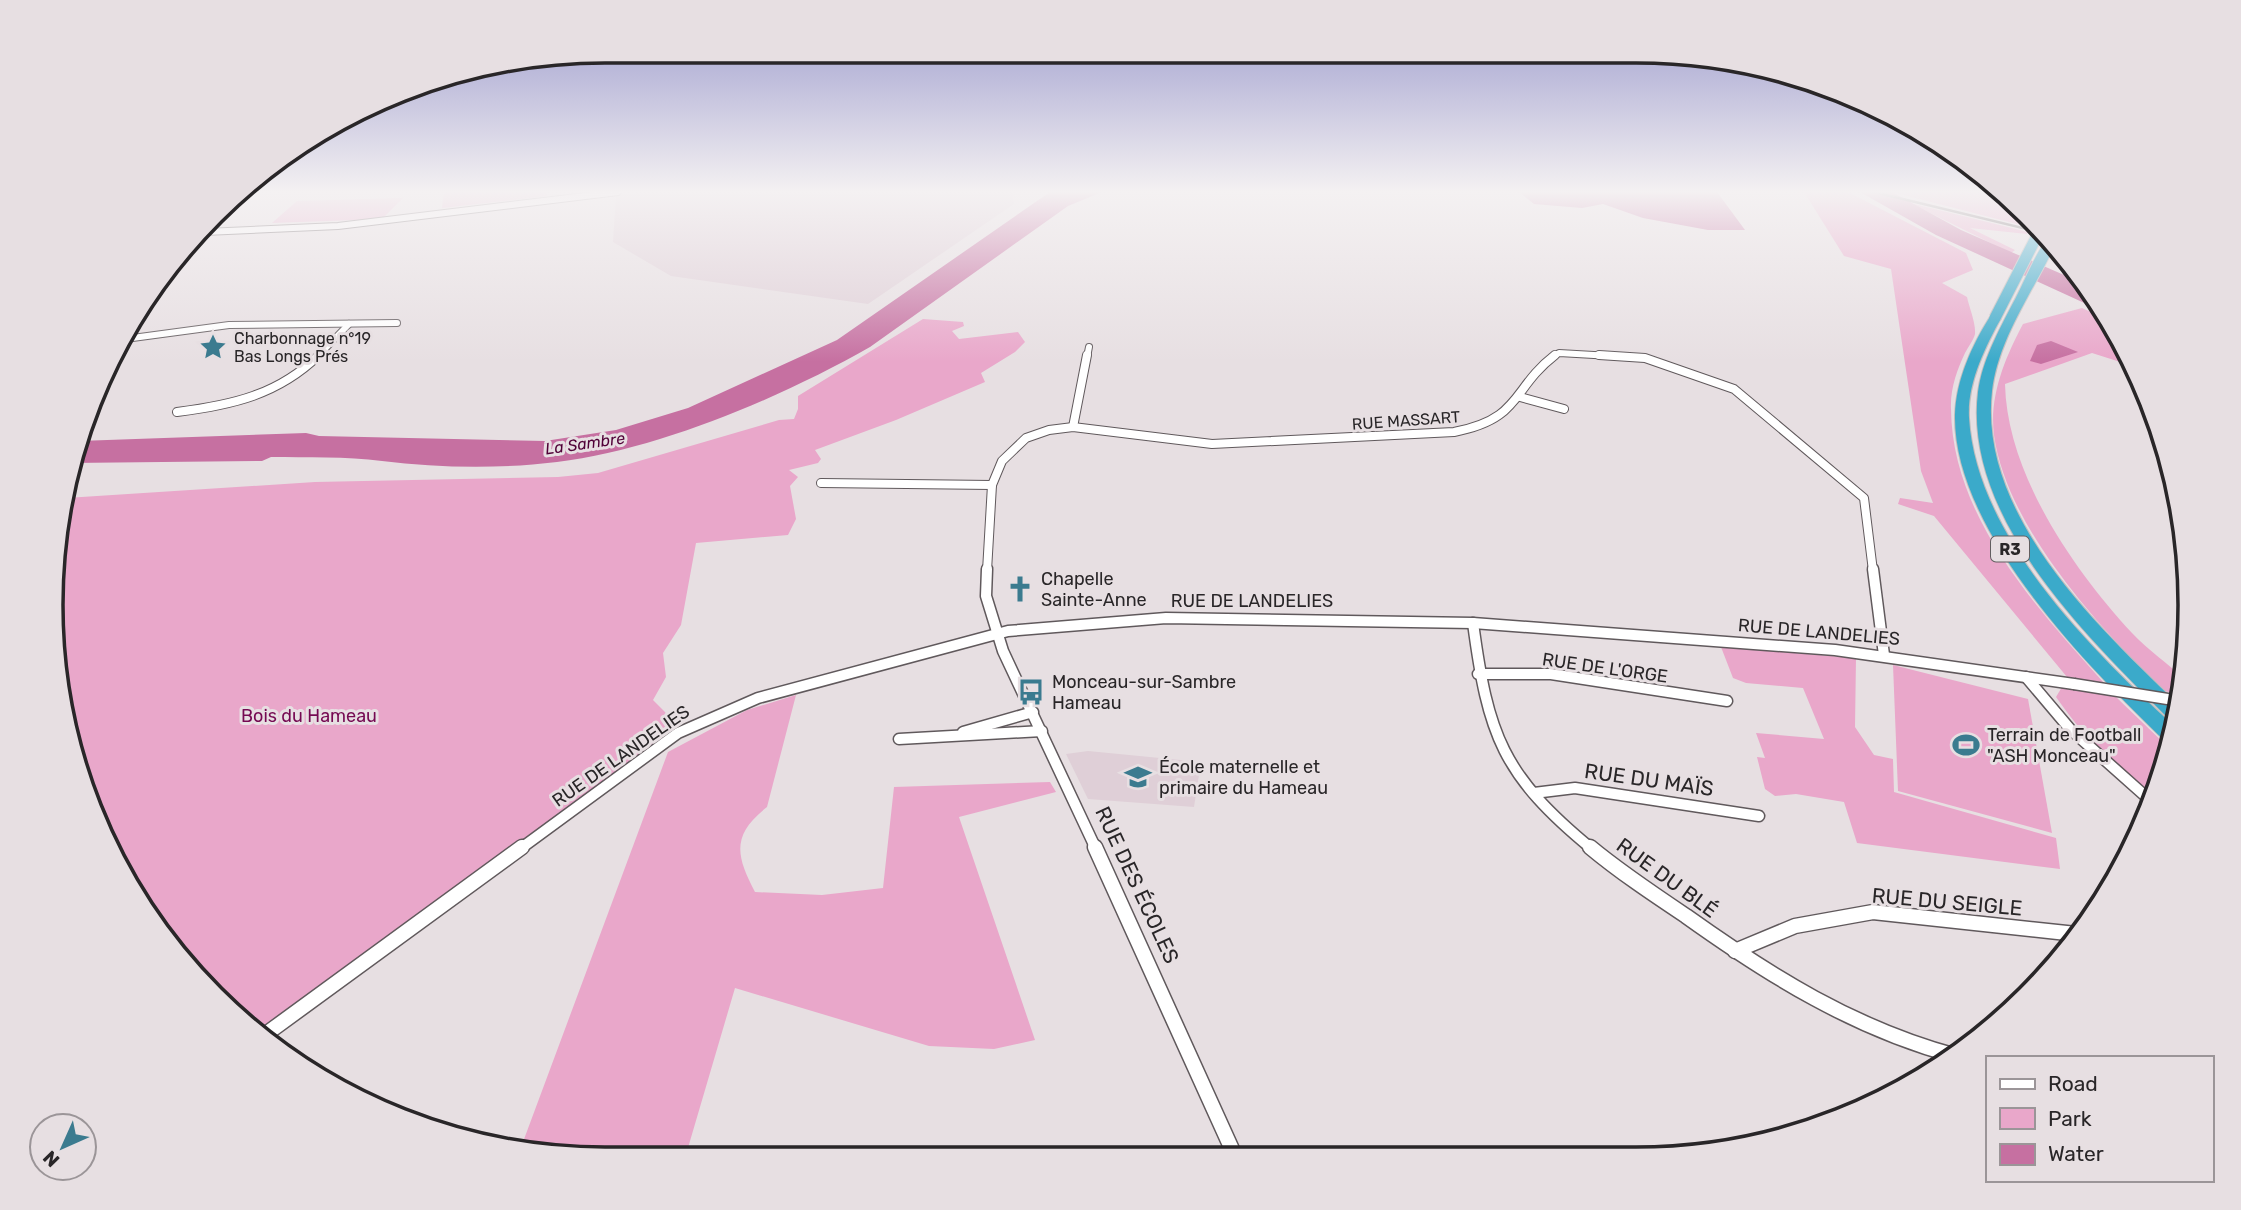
<svg xmlns="http://www.w3.org/2000/svg" width="2241" height="1210" font-family="Rubik,sans-serif">
<style>
.built{fill:#dfcfd7}
.green{fill:#e9a7ca}
.water{fill:#c670a1}
.lines{fill:none;stroke-linecap:round;stroke-linejoin:round}
.street-far3-casing{stroke:#60595c;stroke-width:8}
.street-far2-casing{stroke:#60595c;stroke-width:10}
.street-far1-casing{stroke:#60595c;stroke-width:13}
.street-casing{stroke:#60595c;stroke-width:17}
.highway-casing{stroke:#bfbebe;stroke-width:2}
.street-far3{stroke:#fff;stroke-width:6}
.street-far2{stroke:#fff;stroke-width:8}
.street-far1{stroke:#fff;stroke-width:10}
.street{stroke:#fff;stroke-width:14}
.highway{fill:#3baaca;fill-rule:evenodd}
.rail{stroke:#656062;stroke-width:2.5}
.street-bridge-casing{stroke:#60595c;stroke-width:13;stroke-linecap:butt}
.highway-bridge-casing{stroke:#bfbebe;stroke-width:13;stroke-linecap:butt}
.street-bridge{stroke:#fff;stroke-width:10}
.highway-bridge{stroke:#3baaca;stroke-width:11}
.labels{text-anchor:middle;stroke-width:6;stroke-linejoin:round;paint-order:stroke}
.far-poi-label{font-size:16px;fill:#292628;stroke:#e7dfe2;text-anchor:start}
.far-street-label{font-size:16px;fill:#292628;stroke:#e7dfe2}
.far-water-label{font-size:16px;font-style:italic;fill:#500037;stroke:#e7dfe2}
.shield{fill:#e7dfe2;stroke:#625e60;stroke-width:2}
.shield-label{font-size:16px;font-weight:bold;fill:#292628}
.poi-label{font-size:18px;fill:#292628;stroke:#e7dfe2;text-anchor:start}
.street-label{font-size:18px;fill:#292628;stroke:#e7dfe2}
.park-label{font-size:18px;fill:#750952;stroke:#e7dfe2}
.near-street-label{font-size:21px;fill:#292628;stroke:#e7dfe2}
.rim{fill:none;stroke:#292628;stroke-width:3.5}
</style>
<rect width="100%" height="100%" fill="#e7dfe2"/>
<g class="built">
<path d="M643 192H1012L1014 204 868 304 671 276 613 242 616 196Z"/>
<path d="M1088 751 1201 762 1194 807 1088 799 1066 754Z"/>
</g>
<g class="green">
<path d="M444 192H547V196L442 208Z"/>
<path d="M1804 192H1848L1966 253 1973 270 1942 283 1967 297C1969 307 1976 323 1975 334 1974 339 1968 347 1965 353 1957 370 1950 389 1951 409 1952 517 2036 607 2104 683L2067 677 1934 516 1898 504 1900 498 1933 503 1921 471 1891 269 1844 256Z"/>
<path d="M1892 192H2005L2032 221 2030 227 2013 223Z"/>
<path d="M403 198 382 219 272 223 297 201Z"/>
<path d="M1910 203 2028 232 2027 234 1970 228 2015 250 2011 253Z"/>
<path d="M2082 308 2108 320 2136 367 2092 353 2005 384C2007 474 2073 569 2132 633 2148 650 2168 664 2185 679L2182 694C2175 693 2166 693 2161 689 2149 680 2139 666 2128 655 2075 598 2005 515 1994 435 1989 396 2005 358 2023 324Z"/>
<path d="M923 319 963 322 964 326 952 331 959 339 1018 332 1025 342 1015 352 981 373 985 382 896 420 815 450 821 459 818 463 789 470 798 477 790 486 796 519 788 535 696 543 681 625 663 653 666 677 653 700 665 712 678 733 266 1034 189 971 93 817 52 642 66 498 315 482 558 477 598 473 779 420 794 419 798 409V396Z"/>
<path d="M1721 647 1856 658 1855 727 1874 755 1893 759 1894 792 2056 838 2060 869 1857 843 1844 802 1796 794 1775 796 1765 789 1757 757 1765 758 1756 733 1824 739 1803 688 1746 683 1733 678Z"/>
<path d="M1893 665 2028 699 2052 833 1898 791Z"/>
<path d="M2062 687 2116 697 2169 748 2154 798C2116 769 2083 736 2056 697Z"/>
<path d="M796 695 767 807C731 835 736 856 755 892L822 895 883 888 894 787 1050 782 1056 792 959 817 1035 1040 994 1049 929 1046 735 988 685 1158H569L520 1150 668 752 747 710Z"/>
</g>
<g class="water">
<path d="M1050 192H1102L1068 206 870 347C780 398 660 449 557 462 500 469 439 468 382 461 346 456 307 458 271 457L262 461 69 463 79 441 306 433 319 436 545 441 616 430 688 408 837 340Z"/>
<path d="M1519 192H1717L1745 230H1708L1643 218 1603 204 1582 208 1534 204Z"/>
<path d="M1860 192H1892L1961 230 2087 285 2104 312 1936 235Z"/>
<path d="M2051 341 2078 352 2041 364 2030 361 2037 345Z"/>
</g>
<g class="lines">
<g class="street-far3-casing">
<g id="street-far3">
<path d="M205 232 338 226 618 192"/>
<path d="M125 339 229 325 397 323"/>
<path d="M317 357 349 324"/>
<path d="M1087 357 1089 347"/>
<path d="M1552 357 1559 353 1629 357"/>
</g>
</g>
<g class="street-far2-casing">
<g id="street-far2">
<path d="M1599 355 1645 358 1734 389 1864 498 1873 571"/>
<path d="M1520 397 1564 409"/>
<path d="M177 412C232 405 278 395 319 355"/>
<path d="M1073 427 1087 355"/>
<path d="M821 483 992 485"/>
<path d="M987 571 992 485 1002 461 1026 438 1049 430 1073 427 1212 444 1454 432C1522 419 1511 389 1555 355"/>
</g>
</g>
<g class="street-far1-casing">
<g id="street-far1">
<path d="M987 569 986 596 1003 651 1096 849"/>
<path d="M1873 569 1884 655"/>
<path d="M1473 623C1488 735 1502 775 1592 849"/>
<path d="M1478 674H1551L1727 701"/>
<path d="M2026 677 2070 729 2152 802"/>
<path d="M963 732 1033 712"/>
<path d="M899 739 1042 731"/>
<path d="M1534 793 1575 788 1759 816"/>
<path d="M520 849 678 733 758 698 1008 631 1166 618 1473 623 1835 650 2074 684"/>
</g>
</g>
<g class="street-casing">
<g id="street">
<path d="M1095 847 1235 1156"/>
<path d="M1590 847C1620 872 1653 894 1686 916 1770 976 1855 1029 1956 1056"/>
<path d="M1735 951 1795 926 1873 912 2076 934"/>
<path d="M266 1034 522 847"/>
</g>
</g>
<g class="highway-casing">
<g id="highway">
<path d="M2048 238 2055 245C2033 292 1998 339 1992 391 1978 515 2098 627 2179 705L2175 721 2170 720C2088 637 1963 519 1978 392 1982 361 1999 330 2013 303 2024 283 2034 255 2048 238Z"/>
<path d="M1991 315 2001 318C1985 348 1967 383 1969 418 1976 537 2092 650 2174 726L2170 742 2165 741C2087 666 1953 530 1955 415 1956 380 1972 345 1991 315Z"/>
</g>
</g>
<use href="#street-far3" class="street-far3"/>
<use href="#street-far2" class="street-far2"/>
<use href="#street-far1" class="street-far1"/>
<use href="#street" class="street"/>
<use href="#highway" class="highway"/>
<path class="rail" d="M1874 192 2043 233"/>
<g class="street-bridge-casing">
<path id="street-bridge" d="M2074 684 2180 701"/>
</g>
<g class="highway-bridge-casing">
<path id="highway-bridge" d="M1995 318 2040 230"/>
</g>
<use href="#street-bridge" class="street-bridge"/>
<use href="#highway-bridge" class="highway-bridge"/>
</g>
<linearGradient id="sky" x2="0" y2="1"><stop stop-color="#9a99cc"/><stop offset="0.53" stop-color="#f4f1f2"/><stop offset="1" stop-color="#f4f1f2" stop-opacity="0"/></linearGradient>
<rect width="2241" height="362" fill="url(#sky)"/>
<defs>
<g id="sight-bare" transform="scale(2.1)"><path d="M0-6L1.8-2.2L6-1.7L2.9 1.2L3.7 5.4L0 3.3L-3.7 5.4L-2.9 1.2L-6-1.7L-1.8-2.2Z" fill="#3b7b8f" stroke="#e7dfe2" stroke-width="2.5" paint-order="stroke"/></g>
<g id="church-bare" transform="scale(2.1)"><path d="M-1.2-6h2.4v3.5h3.3v2.4h-3.3V6h-2.4V-.1h-3.3v-2.4h3.3Z" fill="#3b7b8f" stroke="#e7dfe2" stroke-width="2.5" paint-order="stroke"/></g>
<g id="bus-bare" transform="scale(2.1)"><path d="M-5-6H5V4H4V6H2V4H-2V6H-4V4H-5ZM-3.5-4V0h7V-4ZM-3.5 1.2v1.5H-2V1.2ZM2 1.2v1.5H3.5V1.2Z" fill="#3b7b8f" stroke="#e7dfe2" stroke-width="2.5" paint-order="stroke"/></g>
<g id="stadium-bare" transform="scale(2.1)"><path d="M0-5a6.5 5 0 1 0 0 10a6.5 5 0 1 0 0-10ZM-3.5-1.8h7v3.6h-7Z" fill="#3b7b8f" stroke="#e7dfe2" stroke-width="2.5" paint-order="stroke"/></g>
<g id="school-bare" transform="scale(2.1)"><path d="M0-5L7-2L0 1L-7-2ZM-4 1L0 2.5L4 1V4Q0 6-4 4Z" fill="#3b7b8f" stroke="#e7dfe2" stroke-width="2.5" paint-order="stroke"/></g>
</defs>
<g fill-rule="evenodd">
<use href="#sight-bare" x="213" y="347"/>
<use href="#church-bare" x="1020" y="589"/>
<use href="#bus-bare" x="1031" y="692"/>
<use href="#stadium-bare" x="1966" y="745"/>
<use href="#school-bare" x="1138" y="777"/>
</g>
<g class="labels">
<g class="far-poi-label">
<text x="234" y="344">Charbonnage n°19<tspan x="234" dy="18">Bas Longs Prés</tspan></text>
</g>
<g class="far-street-label">
<text transform="translate(1406 420) rotate(-4)" y="6">RUE MASSART</text>
</g>
<g class="far-water-label">
<text transform="translate(585 443) rotate(-8)" y="6">La Sambre</text>
</g>
<rect class="shield" x="1991" y="536.5" width="38" height="25" rx="5"/>
<g class="shield-label">
<text x="2010" y="555">R3</text>
</g>
<g class="poi-label">
<text x="1041" y="585">Chapelle<tspan x="1041" dy="21">Sainte-Anne</tspan></text>
<text x="1052" y="688">Monceau-sur-Sambre<tspan x="1052" dy="21">Hameau</tspan></text>
<text x="1987" y="741">Terrain de Football<tspan x="1987" dy="21">"ASH Monceau"</tspan></text>
<text x="1159" y="773">École maternelle et<tspan x="1159" dy="21">primaire du Hameau</tspan></text>
</g>
<g class="street-label">
<text x="1252" y="607">RUE DE LANDELIES</text>
<text transform="translate(1819 632) rotate(5)" y="6">RUE DE LANDELIES</text>
<text transform="translate(1605 668) rotate(8)" y="6">RUE DE L'ORGE</text>
<text transform="translate(621 756) rotate(-35)" y="6">RUE DE LANDELIES</text>
</g>
<g class="park-label">
<text x="309" y="722">Bois du Hameau</text>
</g>
<g class="near-street-label">
<text transform="translate(1649 780) rotate(8)" y="7">RUE DU MAÏS</text>
<text transform="translate(1667 878) rotate(36)" y="7">RUE DU BLÉ</text>
<text transform="translate(1137 885) rotate(65)" y="7">RUE DES ÉCOLES</text>
<text transform="translate(1947 902) rotate(5)" y="7">RUE DU SEIGLE</text>
</g>
</g>
<path d="M0 0H2241V1210H0ZM605 63H1636A542 542 0 0 1 2178 605V605A542 542 0 0 1 1636 1147H605A542 542 0 0 1 63 605V605A542 542 0 0 1 605 63Z" fill="#e7dfe2" fill-rule="evenodd"/>
<path class="rim" d="M605 63H1636A542 542 0 0 1 2178 605V605A542 542 0 0 1 1636 1147H605A542 542 0 0 1 63 605V605A542 542 0 0 1 605 63Z"/>
<rect x="1986" y="1056" width="228" height="126" fill="#e7dfe2" stroke="#9b9598" stroke-width="2"/>
<rect x="2000" y="1079" width="35" height="10" fill="#ffffff" stroke="#9b9598" stroke-width="2"/>
<text x="2048" y="1091" font-size="21" fill="#292628">Road</text>
<rect x="2000" y="1108" width="35" height="21" fill="#e9a7ca" stroke="#9b9598" stroke-width="2"/>
<text x="2048" y="1126" font-size="21" fill="#292628">Park</text>
<rect x="2000" y="1144" width="35" height="21" fill="#c670a1" stroke="#9b9598" stroke-width="2"/>
<text x="2048" y="1161" font-size="21" fill="#292628">Water</text>
<g transform="translate(63 1147) rotate(225)"><circle r="33" fill="#e7dfe2" stroke="#9b9598" stroke-width="2"/>
<path d="M0-5L12 26L0 18L-12 26Z" fill="#3b7b8f"/>
<text y="-10" font-size="19" font-weight="bold" text-anchor="middle" fill="#292628">N</text>
</g>
</svg>
